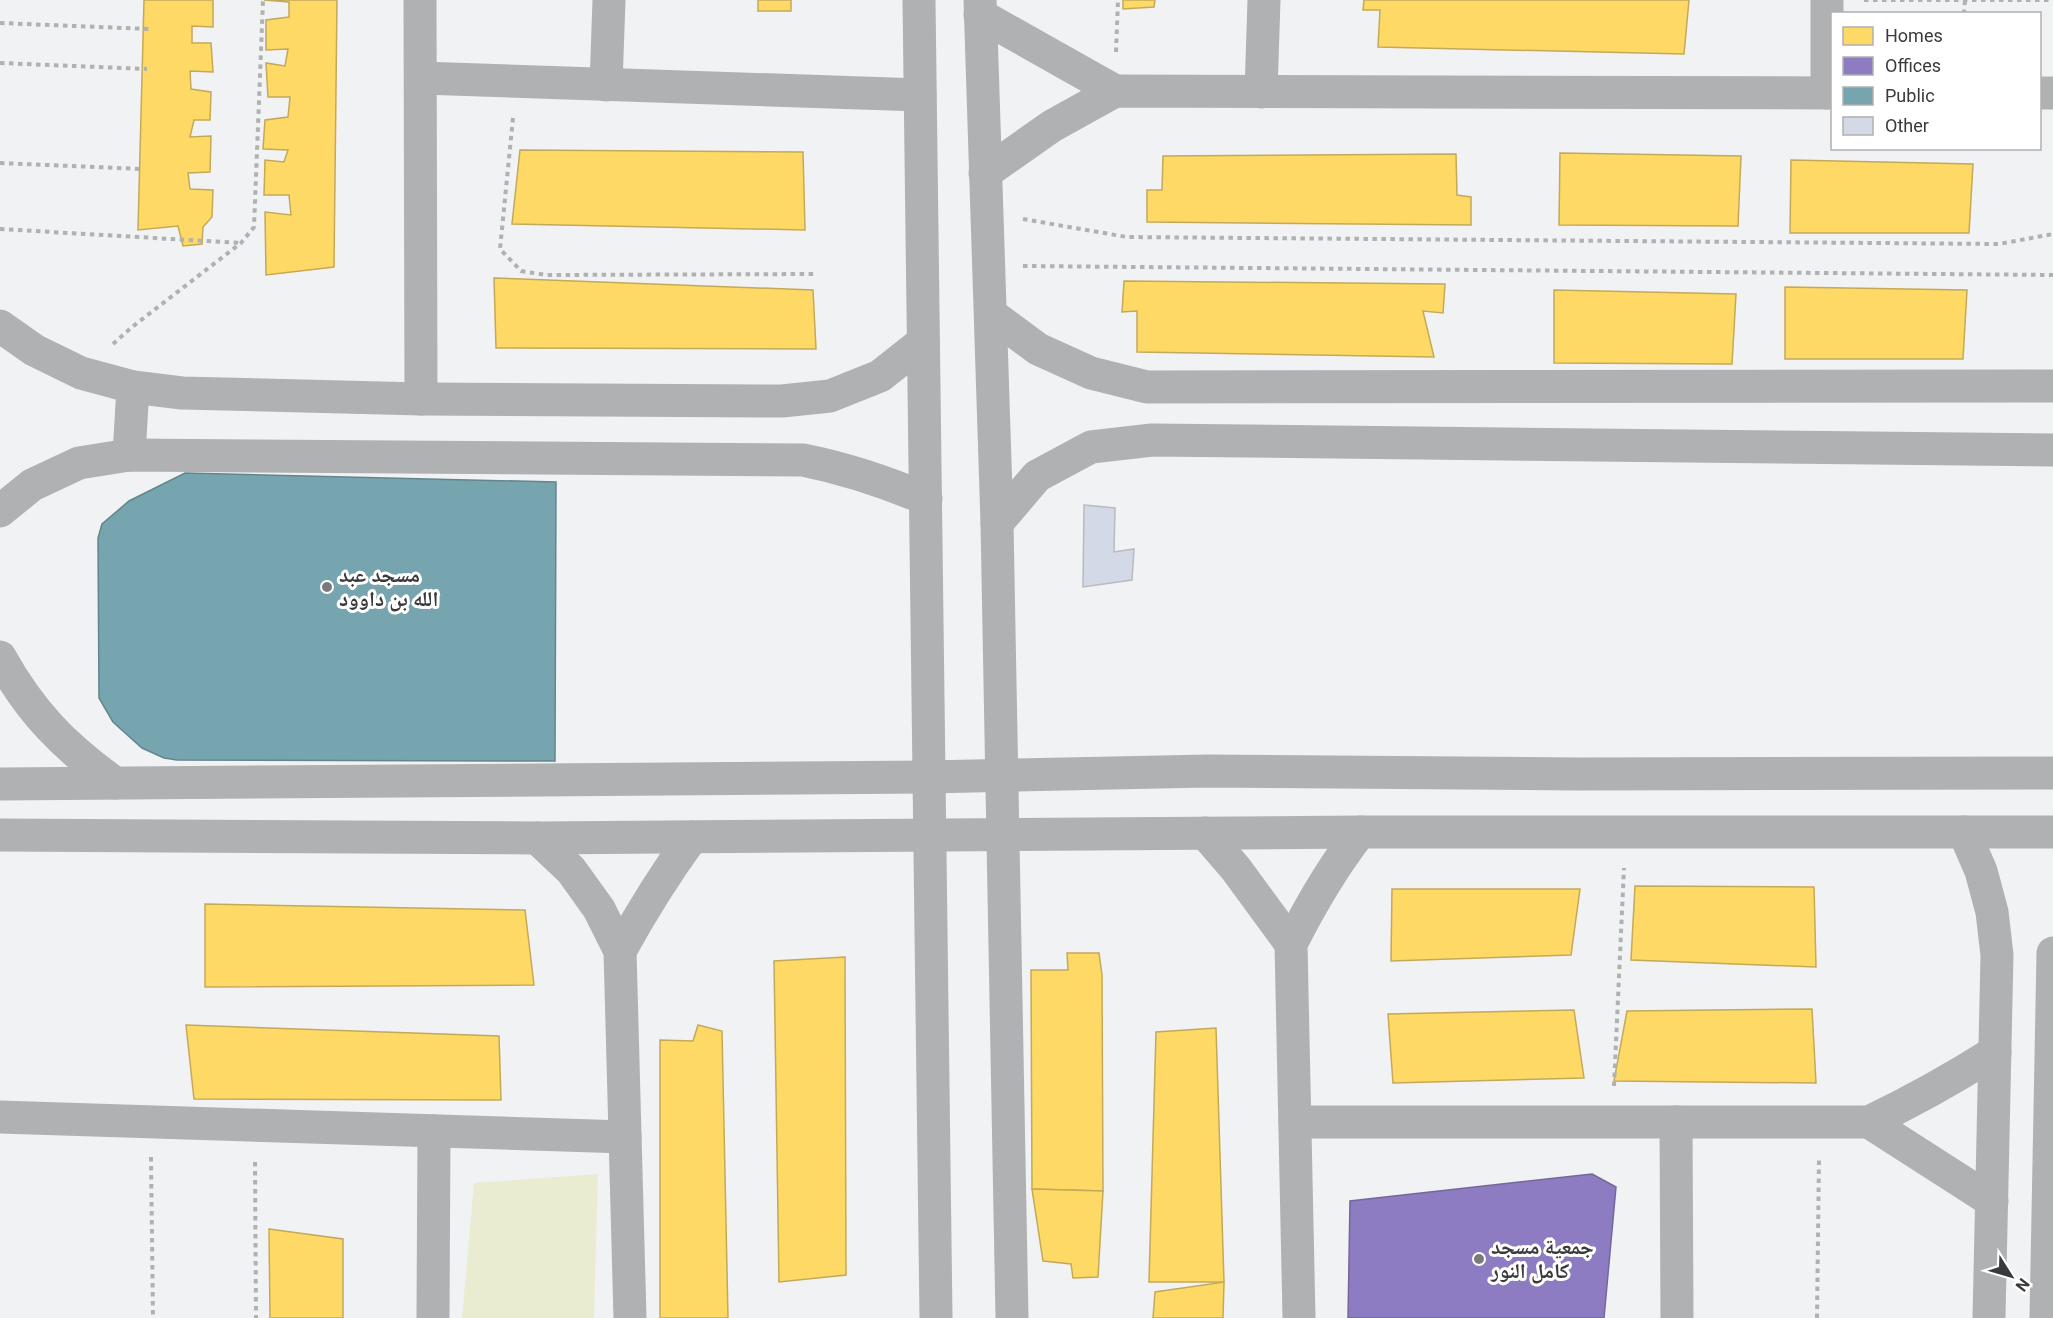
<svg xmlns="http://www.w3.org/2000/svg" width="2053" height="1318" font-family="Roboto,'Noto Naskh Arabic',sans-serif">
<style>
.green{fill:#e9ecd1}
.homes{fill:#ffd966;stroke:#c4a959;stroke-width:1.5}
.offices{fill:#8e7cc3;stroke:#74689a;stroke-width:1.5}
.public{fill:#76a5af;stroke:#64858c;stroke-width:1.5}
.building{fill:#d3d9e7;stroke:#b9babc;stroke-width:1.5}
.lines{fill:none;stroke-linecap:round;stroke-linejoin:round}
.path{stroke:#b0b1b1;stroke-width:4;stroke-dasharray:4.5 4.5;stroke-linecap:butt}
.minor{stroke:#b0b1b2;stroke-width:33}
.poi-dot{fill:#797a7c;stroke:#fff;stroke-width:2}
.labels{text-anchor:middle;stroke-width:6;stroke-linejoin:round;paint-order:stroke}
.poi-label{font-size:21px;font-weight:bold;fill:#393a3b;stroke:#fff;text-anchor:start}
</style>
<rect width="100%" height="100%" fill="#f1f2f4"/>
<path class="green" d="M598 1174 594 1318H462L474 1183Z"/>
<g class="homes">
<path d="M144 0H213V27L192 26V43H211L213 72 190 71 191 89 211 92 210 120H194L190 137 211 136 210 172 188 173 190 189 213 190 212 217 203 227 202 244 183 246 178 226 138 230Z"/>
<path d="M264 0H337L334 267 266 275 265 212 291 215 289 195H264L265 160 284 162 288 150 263 149 265 120 288 117 290 97H268L266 63 285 66 288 49 266 50V20L289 17V2Z"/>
<rect x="758" y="0" width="33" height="11"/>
<path d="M1123 0H1155L1154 7 1123 9Z"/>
<path d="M1364 0H1689L1684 54 1378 47 1380 10H1363Z"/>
<path d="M520 150 803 152 805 230 512 224Z"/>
<path d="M1560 153 1741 156 1738 226 1559 225Z"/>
<path d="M1456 154 1457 195 1471 197V225L1147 222V190H1162L1163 156Z"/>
<path d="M1791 160 1973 164 1969 233H1790Z"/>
<path d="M494 278 813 290 816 349 496 348Z"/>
<path d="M1124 281 1445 284 1443 313 1423 311 1434 357 1137 352V311L1122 312Z"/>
<path d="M1785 287 1967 290 1963 359H1785Z"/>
<path d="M1554 290 1736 294 1732 364 1554 363Z"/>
<path d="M1635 886 1814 887 1816 967 1631 960Z"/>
<path d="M1392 889H1580L1571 955 1391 961Z"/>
<path d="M205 904 525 910 534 985 205 987Z"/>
<path d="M1067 953H1099L1102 975 1103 1191 1032 1189 1031 970H1068Z"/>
<path d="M845 957 846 1275 779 1282 774 961Z"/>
<path d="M1812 1009 1816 1083 1614 1081 1627 1011Z"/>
<path d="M1574 1010 1584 1078 1393 1083 1388 1014Z"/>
<path d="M186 1025 499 1036 501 1100 194 1099Z"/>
<path d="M698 1025 722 1031 728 1318H660V1040L693 1041Z"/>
<path d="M1216 1028 1224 1282H1149L1156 1032Z"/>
<path d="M1032 1189 1103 1191 1098 1277 1073 1278 1071 1264 1043 1261Z"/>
<path d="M269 1229 343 1239V1318H270Z"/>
<path d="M1224 1282 1223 1318H1153L1155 1292Z"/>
</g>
<path class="offices" d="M1592 1174 1616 1187 1604 1318H1348L1350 1201Z"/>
<path class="public" d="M185 473 556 482 555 761 177 760 164 758 142 748 113 722 99 698 98 538 102 524 129 501Z"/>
<path class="building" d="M1084 505 1115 508 1114 552 1134 549 1132 580 1083 587Z"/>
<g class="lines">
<g class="path">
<path d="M1864 0H2053"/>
<path d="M1964 14 1965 0"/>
<path d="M0 23 149 29"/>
<path d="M1116 52 1118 0"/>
<path d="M0 63 147 69"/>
<path d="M513 118 500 249 521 271 546 275 816 274"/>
<path d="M0 163 142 169"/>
<path d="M1023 219 1127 237 1999 244 2053 234"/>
<path d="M0 229 241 243"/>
<path d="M1023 266 2053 275"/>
<path d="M113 344 132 327 241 243 254 227 263 0"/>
<path d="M1614 1086 1624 868"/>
<path d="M151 1157 153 1318"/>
<path d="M255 1162 256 1318"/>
<path d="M1817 1318 1819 1158"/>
</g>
<g class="minor">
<path d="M420 0 421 399"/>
<path d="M919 0 936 1318"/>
<path d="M980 0 997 523 1012 1318"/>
<path d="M980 15 1115 91"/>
<path d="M421 78 920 95"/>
<path d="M606 85 609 0"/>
<path d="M1261 92 1264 0"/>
<path d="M1827 93V0"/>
<path d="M2040 93H2053"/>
<path d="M985 173 1052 126 1115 91 1832 93"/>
<path d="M992 315 1038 349 1091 373 1147 387 2053 386"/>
<path d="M0 326 34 350 81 373 133 387 182 393 421 399 782 401 830 396 880 376 923 342"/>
<path d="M129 455 133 387"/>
<path d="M0 511 32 485 79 463 129 455 803 460C848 469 884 481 926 499"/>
<path d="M997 523 1037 476 1091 447 1152 440 2053 450"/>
<path d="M0 657C31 713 64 746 115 783"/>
<path d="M0 784 928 777 1208 771 1578 774 2053 773"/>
<path d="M1964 832 1981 871 1992 912 1997 955 1989 1318"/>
<path d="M1205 833 1236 869 1291 944"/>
<path d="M0 835 537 838 1360 832H2053"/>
<path d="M537 838 571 870 599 909 620 951 630 1318"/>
<path d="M620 951C642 911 665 874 692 837"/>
<path d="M0 1117 625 1137"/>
<path d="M1295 1122H1869C1913 1101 1954 1078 1995 1052"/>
<path d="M1676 1122 1677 1318"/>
<path d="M1869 1122 1992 1201"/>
<path d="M433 1318 434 1131"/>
<path d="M1299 1318 1291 944C1311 904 1332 868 1360 832"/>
<path d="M2046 1318 2053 953"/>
</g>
</g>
<g class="poi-dot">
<circle cx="327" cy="587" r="6"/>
<circle cx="1479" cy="1259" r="6"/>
</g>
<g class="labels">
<g class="poi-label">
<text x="339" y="582">مسجد عبد<tspan x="339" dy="24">الله بن داوود</tspan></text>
<text x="1491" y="1254">جمعية مسجد<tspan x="1491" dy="24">كامل النور</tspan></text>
</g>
</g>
<rect x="1831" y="12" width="210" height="138" fill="#ffffff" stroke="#b0b0b1" stroke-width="1.5"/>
<rect x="1843" y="27" width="30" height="18" fill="#ffd966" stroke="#b0b0b1" stroke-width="1.5"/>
<text x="1885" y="42" font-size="18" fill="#393a3b">Homes</text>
<rect x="1843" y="57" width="30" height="18" fill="#8e7cc3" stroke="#b0b0b1" stroke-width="1.5"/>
<text x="1885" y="72" font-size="18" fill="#393a3b">Offices</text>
<rect x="1843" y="87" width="30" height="18" fill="#76a5af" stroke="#b0b0b1" stroke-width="1.5"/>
<text x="1885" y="102" font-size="18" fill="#393a3b">Public</text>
<rect x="1843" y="117" width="30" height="18" fill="#d3d9e7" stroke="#b0b0b1" stroke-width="1.5"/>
<text x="1885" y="132" font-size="18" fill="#393a3b">Other</text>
<g transform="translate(2011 1276) rotate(127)" stroke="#ffffff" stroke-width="4.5" paint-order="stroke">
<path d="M0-4.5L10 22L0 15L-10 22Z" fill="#393a3b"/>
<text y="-9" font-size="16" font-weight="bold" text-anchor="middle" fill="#393a3b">N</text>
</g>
</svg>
